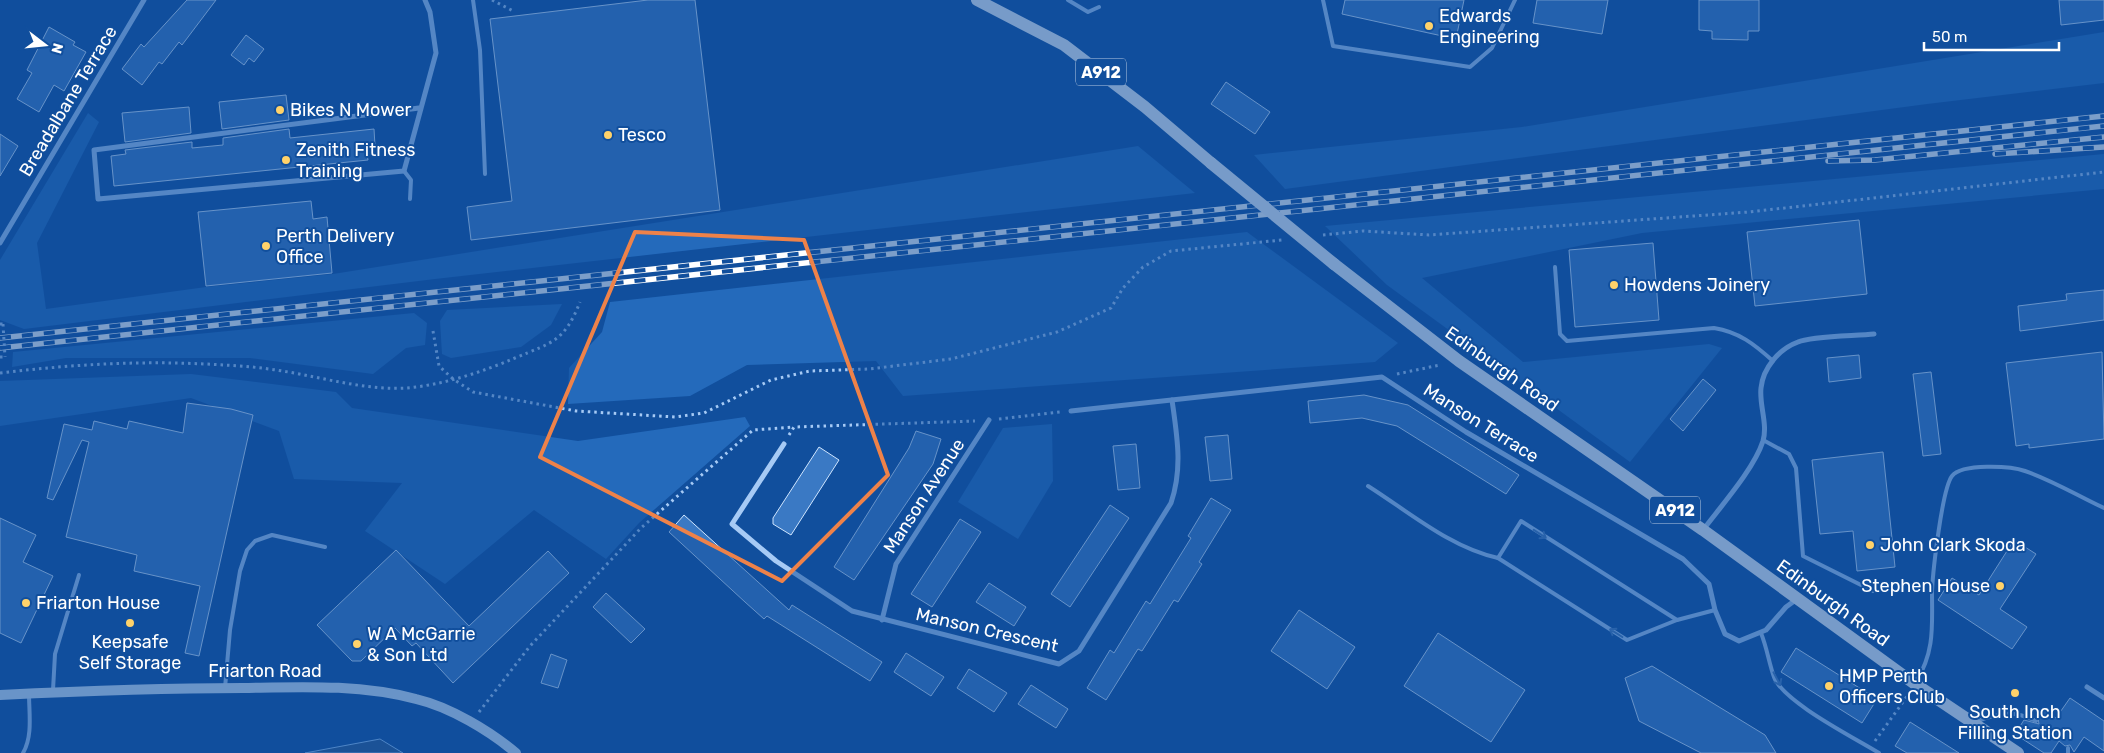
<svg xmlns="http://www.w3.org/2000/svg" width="2104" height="753" font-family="Rubik,sans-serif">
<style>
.green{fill:#246abb}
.water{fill:#285790;stroke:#98c6f8}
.building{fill:#3a79c4;stroke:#cfe5fe}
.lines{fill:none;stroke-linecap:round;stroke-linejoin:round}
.path{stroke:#a6caf5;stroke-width:3;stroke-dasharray:2.5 4;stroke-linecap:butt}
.lane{stroke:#a6caf5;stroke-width:4}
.street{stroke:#a6caf5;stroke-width:5}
.secondary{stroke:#d6e8fd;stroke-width:10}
.primary{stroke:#f4f8ff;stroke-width:12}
.rail-casing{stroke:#fff;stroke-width:5.5}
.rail{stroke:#114f9d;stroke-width:4;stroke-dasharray:11;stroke-linecap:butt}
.path-bridge{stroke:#a6caf5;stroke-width:3;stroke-dasharray:2.5 4;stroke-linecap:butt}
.primary-bridge{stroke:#f4f8ff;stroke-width:12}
.oneway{stroke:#457abc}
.marked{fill:none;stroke:#ee8249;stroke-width:4;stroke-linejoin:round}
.poi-dot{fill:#ffd26a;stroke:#114f9d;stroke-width:2}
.labels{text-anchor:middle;stroke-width:4;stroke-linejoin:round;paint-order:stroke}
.shield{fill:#114f9d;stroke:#b8cae2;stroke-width:1}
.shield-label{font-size:16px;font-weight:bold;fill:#fff}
.poi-label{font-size:18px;fill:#fff;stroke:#114f9d;text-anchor:start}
.street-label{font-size:18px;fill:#fff;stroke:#114f9d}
</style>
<rect width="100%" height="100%" fill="#114f9d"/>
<g class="green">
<path d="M2104 32V83L1927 104 1285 189 1254 155 1522 127Z"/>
<path d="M88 113 99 122 37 243 46 309 206 287 333 274 1138 146 1195 193 435 279 24 329 0 320V260Z"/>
<path d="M2104 154V189L1642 233 1422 278 1523 362 1709 344 1722 348 1630 462 1387 285 1325 226Z"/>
<path d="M1247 232 1398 343 1375 362 903 396 876 361 747 365 690 396 568 404 569 368 602 332 610 302Z"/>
<path d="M562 304 551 325 521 347 451 358 442 354 440 321 447 310Z"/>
<path d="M414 313 427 323 425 345 406 348 373 374 250 358H66L12 367 13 352Z"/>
<path d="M191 374 336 392 352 408 578 441 745 417 750 426 639 523 606 559 534 510 445 584 365 531 402 483 294 479 279 431 191 398 0 426V381Z"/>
<path d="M1052 424 1053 481 1018 539 958 502 1003 428Z"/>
</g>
<path class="water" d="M380 739 403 753H305Z"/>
<g class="building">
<path d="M187 0H216L182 45 179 42 162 64 159 62 142 85 122 69 141 44 144 47Z"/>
<path d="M648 0H695L720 210 471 240 467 207 512 201 490 19Z"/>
<path d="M1345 0H1464L1456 39 1342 14Z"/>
<path d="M1537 0H1608L1602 34 1533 23Z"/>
<path d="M1699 0H1759V31H1748V40L1712 39V31L1699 30Z"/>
<path d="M2059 0H2104V20L2061 25Z"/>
<path d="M49 27 75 42 73 45 86 52 64 91 54 85 39 112 17 99 32 73 27 70Z"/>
<path d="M246 35 264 49 254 62 249 58 244 65 231 55Z"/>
<path d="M1226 82 1270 112 1255 134 1211 104Z"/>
<path d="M286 95 289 120 222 129 219 102Z"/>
<path d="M189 107 191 133 125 142 122 113Z"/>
<path d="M289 129 290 138 374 129 375 146 366 147 368 160 114 186 111 156 126 154 125 150 192 142V148L223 145V138Z"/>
<path d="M0 134 18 146 0 176Z"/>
<path d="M311 201 313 219 327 217 332 273 206 286 198 212Z"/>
<path d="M1859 220 1867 294 1755 306 1747 232Z"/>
<path d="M1653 243 1659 320 1575 327 1569 250Z"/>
<path d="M2104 290V320L2020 331 2018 306 2067 300 2066 294Z"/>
<path d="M2102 352 2104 439 2029 448V444L2016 446 2006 363Z"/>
<path d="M1859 355 1861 378 1829 382 1827 358Z"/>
<path d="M1931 372 1941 454 1923 456 1913 374Z"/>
<path d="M1703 379 1716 390 1683 431 1670 419Z"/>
<path d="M1364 395 1408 405 1519 475 1506 494 1397 426 1362 418 1310 423 1308 401Z"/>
<path d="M187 403 231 409 253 415 199 656 185 653 200 586 134 571 137 555 66 537 89 442 82 440 53 500 47 498 64 424 92 430 94 421 127 429 129 421 183 433Z"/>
<path d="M916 431 941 439 933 464 854 580 834 567 909 448Z"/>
<path d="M1228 435 1232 479 1210 481 1205 437Z"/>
<path d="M1136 444 1140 488 1118 490 1113 446Z"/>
<path d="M819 447 839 460 791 535 773 524V518Z"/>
<path d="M1883 452 1895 567 1857 571 1853 531 1820 534 1812 460Z"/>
<path d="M1211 498 1231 510 1199 562 1202 564 1178 602 1174 600 1142 651 1138 649 1106 700 1087 688 1110 650 1114 653 1146 601 1150 604 1191 538 1188 536Z"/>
<path d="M1110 505 1129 518 1070 607 1051 594Z"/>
<path d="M684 515 789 610 792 605 882 662 870 681 767 616 764 619 745 602 669 532Z"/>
<path d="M0 518 36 535 23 562 53 576 21 643 0 633Z"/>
<path d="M960 519 981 532 932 607 911 594Z"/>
<path d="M2014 540 2036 554 2000 609 2027 627 2012 649 1938 600 1952 578 1979 595Z"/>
<path d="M396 550 469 626 548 551 569 573 453 683 416 643 412 646 395 628 361 661H352L317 625Z"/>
<path d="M989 583 1026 607 1014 626 976 602Z"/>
<path d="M606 593 645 629 631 643 593 607Z"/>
<path d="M1299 610 1355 647 1327 689 1271 651Z"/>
<path d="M1438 633 1525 690 1491 742 1404 686Z"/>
<path d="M1796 648 1877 699 1862 723 1781 672Z"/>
<path d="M906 653 944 677 931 696 894 672Z"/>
<path d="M551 654 567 660 558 688 541 683Z"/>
<path d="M1652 666 1765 735 1776 753H1701L1639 721 1625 678Z"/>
<path d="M969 669 1007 693 994 712 957 688Z"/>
<path d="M1031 685 1068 709 1056 728 1018 704Z"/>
<path d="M2070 698 2104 721V751L2084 737 2074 752 2070 745 2065 746 2059 741 2051 753H2044L2015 734 2024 720 2039 724 2038 718 2043 709 2056 718Z"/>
<path d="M1910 722 1959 753H1907L1895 746Z"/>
</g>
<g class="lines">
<g class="path">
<path d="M492 0 515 12"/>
<path d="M1323 235 1363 231 1429 235 1749 212 2104 172"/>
<path d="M0 324H3"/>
<path d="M433 331 439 366 453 379 473 392 576 411 675 417 704 413 771 380 810 371 869 369 951 359 1057 332 1111 308 1123 288 1143 267 1171 251 1282 240"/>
<path d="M0 357H5"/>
<path d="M0 373C76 364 146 360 223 365 251 366 281 370 309 376 340 382 374 390 406 388 443 385 482 372 515 358 553 342 564 342 580 302"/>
<path d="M1397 374 1440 365"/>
<path d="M999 419 1060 412"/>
<path d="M789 435 794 427 975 421"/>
<path d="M479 712 530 646 641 528 753 430 794 427"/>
<path d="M1875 741 1908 695"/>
</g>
<g class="lane">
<path d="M473 0 480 50 485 174"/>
<path d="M1068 0 1088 12 1099 7"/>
<path d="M1323 0 1333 46 1470 67 1492 48 1515 0"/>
<path d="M404 171 411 180 410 199"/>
<path d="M1555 267 1560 334 1567 341 1714 328C1739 332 1754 344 1773 361"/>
<path d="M1763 440 1789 454 1796 468 1803 556 1873 591"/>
<path d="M1368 486C1409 512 1451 548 1498 558L1627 640 1677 620 1715 610"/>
<path d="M1498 558 1521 521 1677 620"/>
<path d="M1761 633C1767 648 1769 663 1774 677 1783 702 1855 738 1879 753"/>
<path d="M1916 682C1935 651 1932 626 1932 591 1933 571 1942 489 1952 476 1962 463 2011 466 2025 471 2052 480 2078 496 2104 508"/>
<path d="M225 688 230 630 240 571 247 550 255 541 272 535 325 547"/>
<path d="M53 690 55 654 79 575"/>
<path d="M1975 722C2000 713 2011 709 2036 721"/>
<path d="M23 753C33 736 29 713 29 694"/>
<path d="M2068 753V748"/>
</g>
<g class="street">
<path d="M419 108 94 150 98 199 404 171 436 53 430 12 425 0"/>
<path d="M0 243 144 0"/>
<path d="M1071 411 1382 377 1466 432 1683 559 1709 584 1715 610 1725 634 1739 641 1766 630 1786 607 1797 599"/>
<path d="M784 444 732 524 776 561 852 611 1059 664 1079 651 1171 503C1183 468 1177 436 1172 400"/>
<path d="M1703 530C1721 506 1754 469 1763 441 1768 424 1759 405 1761 388 1763 368 1779 349 1798 342 1811 336 1856 336 1874 334"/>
<path d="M882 620 896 564 989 420"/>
<path d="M2087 687 2104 698"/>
</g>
<path class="secondary" d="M0 695C81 691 162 688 243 688 301 687 359 684 416 699 450 707 490 731 516 753"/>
<g class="primary">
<path d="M977 0 1064 45 1145 107 1211 163"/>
<path d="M1334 264 1459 361 1703 530 1915 684 2018 753"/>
</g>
<g class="rail-casing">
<g id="rail">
<path d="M1995 154 2104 147"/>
<path d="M1828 161 1875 160 2104 137"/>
<path d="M0 338 2104 116"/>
<path d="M0 348 2104 126"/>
</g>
</g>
<use href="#rail" class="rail"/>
<path class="path-bridge" d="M3 324 5 357"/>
<path class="primary-bridge" d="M1211 163 1334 264"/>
</g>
<defs><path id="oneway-shaft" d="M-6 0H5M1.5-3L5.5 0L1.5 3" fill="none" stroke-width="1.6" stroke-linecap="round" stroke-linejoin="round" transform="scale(1.25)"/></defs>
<g class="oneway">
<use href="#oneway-shaft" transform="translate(1540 534) rotate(33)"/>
<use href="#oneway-shaft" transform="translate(1616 633) rotate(-148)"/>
<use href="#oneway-shaft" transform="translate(1777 679) rotate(62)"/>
</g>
<path d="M0 0H2104V753H0ZM635 232 804 240 888 475 782 581 540 457Z" fill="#114f9d" fill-opacity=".55" fill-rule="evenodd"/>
<path class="marked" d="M635 232 804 240 888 475 782 581 540 457Z"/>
<g class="poi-dot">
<circle cx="1429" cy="26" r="5"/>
<circle cx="280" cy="110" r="5"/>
<circle cx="608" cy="135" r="5"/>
<circle cx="286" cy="160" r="5"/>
<circle cx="266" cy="246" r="5"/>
<circle cx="1614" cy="285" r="5"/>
<circle cx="1870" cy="545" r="5"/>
<circle cx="2000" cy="586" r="5"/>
<circle cx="26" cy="603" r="5"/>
<circle cx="130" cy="623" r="5"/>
<circle cx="357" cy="644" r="5"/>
<circle cx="1829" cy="686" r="5"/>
<circle cx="2015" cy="693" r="5"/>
</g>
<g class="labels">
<g class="shield">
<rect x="1076" y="58.5" width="50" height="27" rx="4"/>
<rect x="1650" y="496.5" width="50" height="27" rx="4"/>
</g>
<g class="shield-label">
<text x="1101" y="78">A912</text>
<text x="1675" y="516">A912</text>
</g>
<g class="poi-label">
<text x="1439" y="22">Edwards<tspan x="1439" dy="21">Engineering</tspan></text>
<text x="290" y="116">Bikes N Mower</text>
<text x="618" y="141">Tesco</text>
<text x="296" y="156">Zenith Fitness<tspan x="296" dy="21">Training</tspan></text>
<text x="276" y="242">Perth Delivery<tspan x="276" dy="21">Office</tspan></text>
<text x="1624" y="291">Howdens Joinery</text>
<text x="1880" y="551">John Clark Skoda</text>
<text x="1990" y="592" text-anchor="end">Stephen House</text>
<text x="36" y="609">Friarton House</text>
<text x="367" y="640">W A McGarrie<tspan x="367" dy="21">&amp; Son Ltd</tspan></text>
<text x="130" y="648" text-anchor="middle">Keepsafe<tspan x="130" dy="21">Self Storage</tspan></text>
<text x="1839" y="682">HMP Perth<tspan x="1839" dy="21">Officers Club</tspan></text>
<text x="2015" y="718" text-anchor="middle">South Inch<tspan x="2015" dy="21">Filling Station</tspan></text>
</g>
<g class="street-label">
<text transform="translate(68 101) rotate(-59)" y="6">Breadalbane Terrace</text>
<text transform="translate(1502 369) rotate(35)" y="6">Edinburgh Road</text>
<text transform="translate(1481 423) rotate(32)" y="6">Manson Terrace</text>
<text transform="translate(924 496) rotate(-57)" y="6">Manson Avenue</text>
<text transform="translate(1833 603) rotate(36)" y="6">Edinburgh Road</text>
<text transform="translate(987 630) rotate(13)" y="6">Manson Crescent</text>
<text x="265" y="677">Friarton Road</text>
</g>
</g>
<g transform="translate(45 45) rotate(106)" stroke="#114f9d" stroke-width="4" paint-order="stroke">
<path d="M0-4L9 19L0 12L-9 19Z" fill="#ffffff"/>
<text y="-8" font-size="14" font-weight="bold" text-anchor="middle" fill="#ffffff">N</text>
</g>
<path d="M1924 42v8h135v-8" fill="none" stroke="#ffffff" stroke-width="2.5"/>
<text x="1932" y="42" font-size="15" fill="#ffffff" stroke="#114f9d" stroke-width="4" paint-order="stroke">50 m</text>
</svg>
